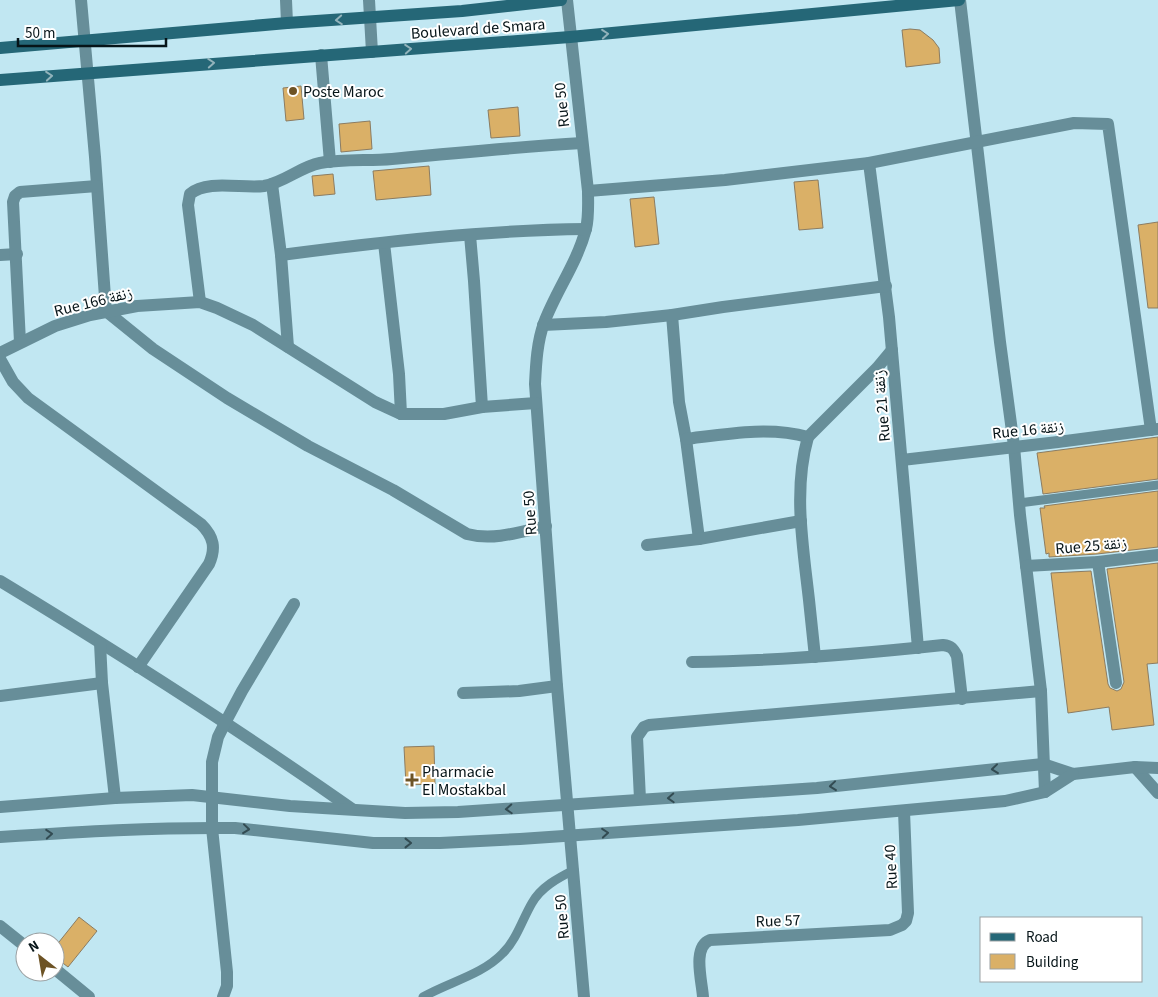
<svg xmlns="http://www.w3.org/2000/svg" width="1158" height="997" font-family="'Source Sans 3','Noto Naskh Arabic',sans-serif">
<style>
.building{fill:#dab067;stroke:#8b7c62}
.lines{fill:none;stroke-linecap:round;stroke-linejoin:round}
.lane{stroke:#678e99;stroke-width:9}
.street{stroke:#678e99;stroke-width:12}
.secondary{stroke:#256777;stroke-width:12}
.oneway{stroke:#92b3bb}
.oneway2{stroke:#324b52}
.poi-dot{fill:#6d5325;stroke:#fff;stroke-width:2}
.labels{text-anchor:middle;stroke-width:4;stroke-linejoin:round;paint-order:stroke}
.street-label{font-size:16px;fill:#061418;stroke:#fff}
.poi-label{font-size:16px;fill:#061418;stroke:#fff;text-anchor:start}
</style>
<rect width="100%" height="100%" fill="#c1e7f2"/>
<g class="building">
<path d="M910 29 920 30 933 40 939 48 940 63 906 67 902 30Z"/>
<path d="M301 86 304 119 286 121 283 88Z"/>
<path d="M518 107 520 136 491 138 488 110Z"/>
<path d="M370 121 372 149 341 152 339 124Z"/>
<path d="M429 166 431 195 376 200 373 171Z"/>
<path d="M333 174 335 194 314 196 312 176Z"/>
<path d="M818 180 823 228 799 230 794 182Z"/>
<path d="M654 197 659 244 635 247 630 199Z"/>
<path d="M1158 222V308H1148L1138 225Z"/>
<path d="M1158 437V479L1043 494 1037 453Z"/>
<path d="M1158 491V547L1097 554 1049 557V553L1046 554 1040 508H1045L1044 506Z"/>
<path d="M1158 563V663L1147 664 1154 725 1112 730 1109 707 1068 713 1051 573 1091 571 1108 684 1110 688 1117 691 1121 689 1124 682 1107 569Z"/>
<path d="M434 746 435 784 406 785 404 747Z"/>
<path d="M79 917 97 931 68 967 55 957V947Z"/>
</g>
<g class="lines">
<g class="lane">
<path d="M1019 503 1158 485"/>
<path d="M423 997C449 982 482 975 503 953 517 939 522 920 532 903 541 887 558 878 574 870"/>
</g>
<g class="street">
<path d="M81 0 95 157 106 311 153 349 227 398 308 446 393 490 467 534C493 541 520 532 546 526"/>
<path d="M286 0 287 23"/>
<path d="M369 0 372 52"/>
<path d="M567 0 588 191C588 203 589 216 586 229 577 263 556 291 544 323 537 342 536 364 535 384L557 686 584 997"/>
<path d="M960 0 1000 342 1014 446 1020 515 1041 691 1045 792"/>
<path d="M321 55 330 162"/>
<path d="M869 163 889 317 918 648"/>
<path d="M272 184 281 255 288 347"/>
<path d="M588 191 725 180 869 163 1074 123 1108 124 1151 430"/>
<path d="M470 235 474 281 482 407"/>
<path d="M384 243 399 374 401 414"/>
<path d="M0 255 17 254"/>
<path d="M281 255C381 242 485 230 586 229"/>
<path d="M200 302 188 205 190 194C207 179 243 189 264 186 285 182 300 167 320 163 344 159 369 161 392 159 455 153 518 147 582 143"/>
<path d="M672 315 679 402 686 439 699 539"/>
<path d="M543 325 606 322 672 315 723 307 886 286"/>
<path d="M20 342 13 202 15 196 20 192 97 186"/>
<path d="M0 353 55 326 90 315 137 306 200 302 217 308 253 325 375 402 401 414H444L482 407 536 403"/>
<path d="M0 359 13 382 28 398 201 524C214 537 216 548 209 564L138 667"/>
<path d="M808 437C793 490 803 546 809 600 811 619 813 638 815 657"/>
<path d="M686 439C726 434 769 426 808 437L877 368 892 350"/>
<path d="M902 460 1058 442 1158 429"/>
<path d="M647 545 699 539 801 521"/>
<path d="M1098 562 1116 683"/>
<path d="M1026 566 1098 562 1158 555"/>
<path d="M0 581C119 653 238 729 352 809"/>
<path d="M100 643 102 683 115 798"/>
<path d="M692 662C776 661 860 654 943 645 951 646 953 648 957 656L962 699"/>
<path d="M463 693 519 691 557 686"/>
<path d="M0 696 102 683"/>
<path d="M1135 767 1158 793"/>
<path d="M640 799 637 737 644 727 649 725 1041 691"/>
<path d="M0 807 115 798 192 795 290 806 405 813 458 812 817 788 1043 764 1073 774 1135 767 1158 768"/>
<path d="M0 837C78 832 156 827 235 828L373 843H440L520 839 798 820 1005 801 1045 792 1073 774"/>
<path d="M0 926 25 946"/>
<path d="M55 969 89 997"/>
<path d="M223 997 227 986V972L212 828V762L218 737 225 723 242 691 294 604"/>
<path d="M703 997C702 981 692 947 710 940L890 930 902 925 906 921 908 913 904 811"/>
</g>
<g class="secondary">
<path d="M0 48 287 23 462 11 561 0"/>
<path d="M0 80 570 37 959 0"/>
</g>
</g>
<defs><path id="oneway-chevron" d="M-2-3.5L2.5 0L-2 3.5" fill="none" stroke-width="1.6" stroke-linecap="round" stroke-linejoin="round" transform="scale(1.25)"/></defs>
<g class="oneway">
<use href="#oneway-chevron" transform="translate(339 20) rotate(176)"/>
<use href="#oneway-chevron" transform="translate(605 34) rotate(-5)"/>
<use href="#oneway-chevron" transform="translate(408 49) rotate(-4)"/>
<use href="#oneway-chevron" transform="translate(211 63) rotate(-4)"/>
<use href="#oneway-chevron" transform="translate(49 76) rotate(-5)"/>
</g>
<g class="oneway2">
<use href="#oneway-chevron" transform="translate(995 769) rotate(174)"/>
<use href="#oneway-chevron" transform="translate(833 786) rotate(174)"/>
<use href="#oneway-chevron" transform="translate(671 798) rotate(177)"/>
<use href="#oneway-chevron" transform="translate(509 809) rotate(177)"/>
<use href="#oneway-chevron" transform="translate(246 829) rotate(6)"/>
<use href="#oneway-chevron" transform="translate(605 833) rotate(-5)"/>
<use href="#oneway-chevron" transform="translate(49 834) rotate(-4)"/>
<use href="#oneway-chevron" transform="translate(408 843)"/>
</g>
<g class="poi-dot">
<circle cx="293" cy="91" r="5"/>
<path d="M409.5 772.5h5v5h5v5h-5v5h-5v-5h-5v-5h5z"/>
</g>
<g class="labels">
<g class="street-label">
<text transform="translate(478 28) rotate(-4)" y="6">Boulevard de Smara</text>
<text transform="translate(561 105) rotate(-96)" y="6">Rue 50</text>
<text transform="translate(93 301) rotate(-14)" y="6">Rue 166 زنقة</text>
<text transform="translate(881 406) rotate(-95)" y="6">Rue 21 زنقة</text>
<text transform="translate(1028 429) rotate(-6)" y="6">Rue 16 زنقة</text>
<text transform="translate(529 513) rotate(-94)" y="6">Rue 50</text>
<text transform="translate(1091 545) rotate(-5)" y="6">Rue 25 زنقة</text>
<text transform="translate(890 867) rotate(-93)" y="6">Rue 40</text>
<text transform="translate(561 917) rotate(-95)" y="6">Rue 50</text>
<text transform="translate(778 920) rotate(-2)" y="6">Rue 57</text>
</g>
<g class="poi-label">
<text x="303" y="97">Poste Maroc</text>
<text x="422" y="777">Pharmacie<tspan x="422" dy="18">El Mostakbal</tspan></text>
</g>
</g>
<rect x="980" y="917" width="162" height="65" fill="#ffffff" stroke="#9ba1a3"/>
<rect x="990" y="933" width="25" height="8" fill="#256777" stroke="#9ba1a3"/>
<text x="1026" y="942" font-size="15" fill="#061418">Road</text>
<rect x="990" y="954" width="25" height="15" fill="#dab067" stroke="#9ba1a3"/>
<text x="1026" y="967" font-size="15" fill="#061418">Building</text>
<g transform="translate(40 957) rotate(329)"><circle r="24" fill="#ffffff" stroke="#9ba1a3"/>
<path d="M0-4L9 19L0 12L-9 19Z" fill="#6d5325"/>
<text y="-8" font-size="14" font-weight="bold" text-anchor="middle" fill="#061418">N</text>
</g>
<path d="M18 38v8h148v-8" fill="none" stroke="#061418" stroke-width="2.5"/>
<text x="25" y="38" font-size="15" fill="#061418" stroke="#ffffff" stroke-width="4" paint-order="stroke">50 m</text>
</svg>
